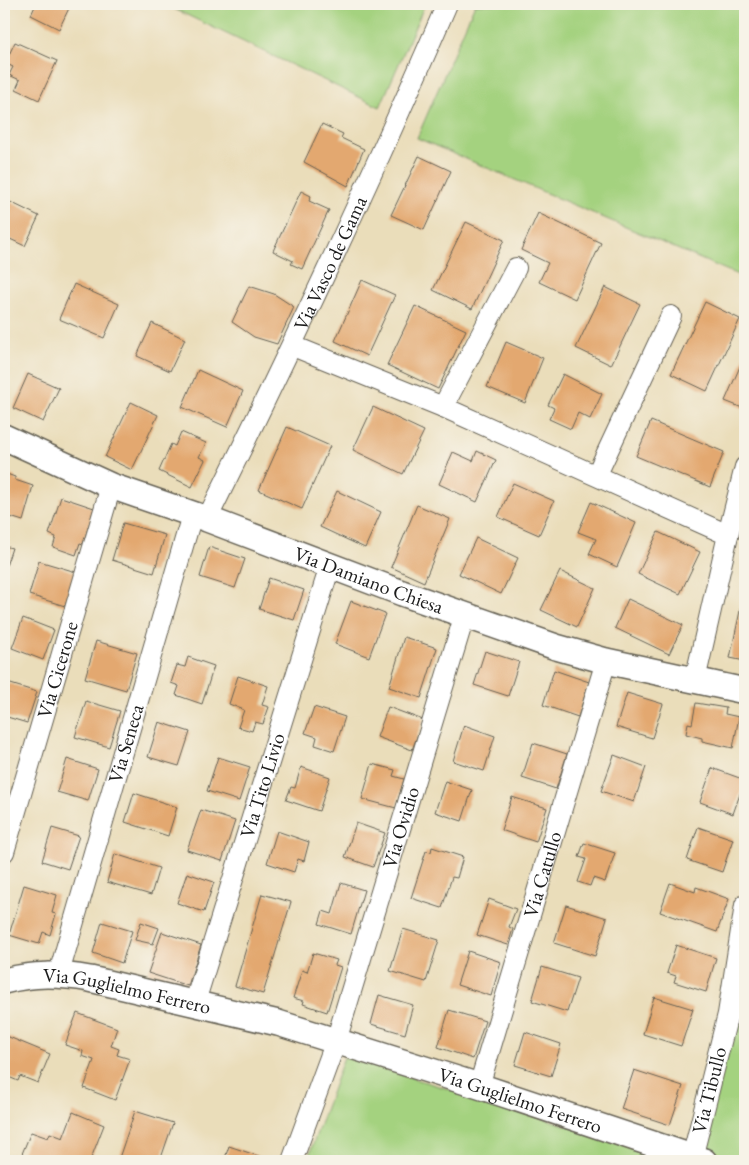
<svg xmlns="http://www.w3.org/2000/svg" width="749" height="1165" font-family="'EB Garamond',serif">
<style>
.green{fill:#a4d27f;stroke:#60774e}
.building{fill:#e3a86f}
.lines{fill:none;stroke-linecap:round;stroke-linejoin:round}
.minor-casing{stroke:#646053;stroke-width:22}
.tertiary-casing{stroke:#646053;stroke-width:28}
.minor{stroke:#fff;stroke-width:20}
.tertiary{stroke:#fff;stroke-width:25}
.labels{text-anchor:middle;stroke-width:4;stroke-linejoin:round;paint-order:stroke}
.street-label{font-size:20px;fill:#1c1c1c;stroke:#f7f3e8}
</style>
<rect width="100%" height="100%" fill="#f7f3e8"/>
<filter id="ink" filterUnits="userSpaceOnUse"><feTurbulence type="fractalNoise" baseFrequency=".02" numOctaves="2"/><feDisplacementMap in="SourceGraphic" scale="10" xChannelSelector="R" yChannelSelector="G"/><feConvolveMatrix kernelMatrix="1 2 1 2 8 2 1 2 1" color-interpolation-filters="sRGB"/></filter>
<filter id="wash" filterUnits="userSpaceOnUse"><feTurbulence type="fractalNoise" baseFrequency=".0096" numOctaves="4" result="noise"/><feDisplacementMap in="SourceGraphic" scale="20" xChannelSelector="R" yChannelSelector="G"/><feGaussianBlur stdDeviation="1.12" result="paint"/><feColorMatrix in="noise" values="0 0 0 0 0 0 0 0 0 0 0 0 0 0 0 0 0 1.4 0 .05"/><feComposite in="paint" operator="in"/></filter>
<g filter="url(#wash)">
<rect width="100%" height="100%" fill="#eaddba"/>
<g class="green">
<path d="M173 4H425L380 107 168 6Z"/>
<path d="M475 4H745V278L417 138Z"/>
<path d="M730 1007 745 1010V1161H704L692 1158Z"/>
<path d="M344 1057 683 1161H307Z"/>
</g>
<g id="blocks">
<g class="building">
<path d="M36 4H71L59 29 31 15Z"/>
<path d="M15 42 57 61 39 100 16 89 20 80 9 75 13 67 5 63Z"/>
<path d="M322 124 343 134 341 138 364 149 348 186 304 162Z"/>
<path d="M419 156 451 171 424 230 391 215Z"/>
<path d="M301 191 311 196 309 201 329 210 302 269 291 264 293 261 273 251Z"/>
<path d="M4 199 39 216 25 246 10 239 4 252Z"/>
<path d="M538 213 601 243 575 299 539 282 548 263 521 250Z"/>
<path d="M466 222 504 240 472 309 433 290Z"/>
<path d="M362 280 395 295 367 356 335 341Z"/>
<path d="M74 284 119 304 104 338 59 319Z"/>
<path d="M249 286 274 294 294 307 277 344 254 337 232 322Z"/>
<path d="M605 287 640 304 611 365 576 348Z"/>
<path d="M705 302 740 319 707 391 671 374Z"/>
<path d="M415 306 466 330 438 389 387 365Z"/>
<path d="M152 323 185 339 170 371 137 356Z"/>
<path d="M506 342 543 358 525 403 487 387Z"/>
<path d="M745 355V409L725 401Z"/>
<path d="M198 370 243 391 227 427 182 407Z"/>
<path d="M28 374 59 388 43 422 13 408Z"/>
<path d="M563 374 602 394 590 419 578 413 571 429 549 419 554 408 548 405Z"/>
<path d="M131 402 158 415 132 470 105 457Z"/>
<path d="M373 407 424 431 403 474 353 450Z"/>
<path d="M651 421 724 452 710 487 636 456Z"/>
<path d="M287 427 330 446 302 509 259 490Z"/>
<path d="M181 432 206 443 199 457 205 460 192 487 159 471 171 444 175 446Z"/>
<path d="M477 451 496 460 477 502 439 484 453 452 473 461Z"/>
<path d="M4 473 15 477V480L33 486 23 521 4 515Z"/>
<path d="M513 483 554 501 539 535 498 517Z"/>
<path d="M337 491 381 512 365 548 320 527Z"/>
<path d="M61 497 94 508 83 544 80 543 76 555 53 547 56 537 49 534Z"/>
<path d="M591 502 636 523 617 567 589 554 596 539 578 532Z"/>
<path d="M417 505 450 519 424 582 391 567Z"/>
<path d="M123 523 165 535 154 573 112 560Z"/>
<path d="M658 532 700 552 680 594 638 574Z"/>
<path d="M476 538 518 558 501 594 459 574Z"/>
<path d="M4 546 12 548 4 572Z"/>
<path d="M209 547 245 559 235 588 200 577Z"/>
<path d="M39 561 76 572 65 606 29 595Z"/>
<path d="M560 571 595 588 577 627 541 610Z"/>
<path d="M269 578 304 590 294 620 259 609Z"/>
<path d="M628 599 683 625 669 654 615 628Z"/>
<path d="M351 601 385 614 369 657 335 644Z"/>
<path d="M741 606 745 607V661L730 658Z"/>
<path d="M23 618 54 630 43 660 12 648Z"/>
<path d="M404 637 437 648 421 698 389 687Z"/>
<path d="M96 641 137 653 126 690 85 678Z"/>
<path d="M485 651 519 662 508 696 474 685Z"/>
<path d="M188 657 214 666 202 704 176 695 179 686 171 683 177 665 185 667Z"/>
<path d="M554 670 589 682 578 717 543 705Z"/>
<path d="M238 676 268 686 262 705 269 707 263 724 255 722 252 731 238 727 244 710 229 704Z"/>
<path d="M4 682 37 692 27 723 4 716Z"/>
<path d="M627 693 663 704 652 738 616 727Z"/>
<path d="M86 701 120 711 109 747 75 737Z"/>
<path d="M696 703 726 708 725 714 739 717 733 748 702 741V738L686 734 688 723 692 724Z"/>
<path d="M314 707 345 717 334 751 315 745 317 737 305 733Z"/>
<path d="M388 707 423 720 412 750 377 737Z"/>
<path d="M159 722 190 732 179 766 148 757Z"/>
<path d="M464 725 495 736 484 771 453 761Z"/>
<path d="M533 743 567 754 556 789 522 778Z"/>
<path d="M614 755 646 767 634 802 601 791Z"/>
<path d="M218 757 250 767 239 801 207 791Z"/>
<path d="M67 759 98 769 88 801 57 792Z"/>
<path d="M372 764 395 770 393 776 404 779 396 808 362 799Z"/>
<path d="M301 767 330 777 319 811 286 800 291 787 295 788Z"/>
<path d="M712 768 745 780 733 814 700 802Z"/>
<path d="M445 781 472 790 462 821 435 812Z"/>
<path d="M134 793 177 807 168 836 125 822Z"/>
<path d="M512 797 547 808 536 842 501 830Z"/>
<path d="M201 810 235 821 222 861 187 850Z"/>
<path d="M356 823 385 833 373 867 345 857Z"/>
<path d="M698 827 733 839 722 872 687 860Z"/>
<path d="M52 828 79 836 68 869 42 861Z"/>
<path d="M277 831 309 842 304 861 298 859 294 872 267 863Z"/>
<path d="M584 843 615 853 605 882 593 878 590 886 578 882 586 859 579 857Z"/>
<path d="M432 847 463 857 457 878 452 877 442 908 411 898 426 851 431 852Z"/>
<path d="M115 854 159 868 151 895 107 882Z"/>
<path d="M187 873 214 882 204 912 177 903Z"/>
<path d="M341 883 364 890 351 934 319 924 323 911 332 914Z"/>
<path d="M670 883 695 892 696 887 729 899 717 932 660 912Z"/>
<path d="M24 885 57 895 52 913 56 914 50 935 43 932 39 944 9 935Z"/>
<path d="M262 894 291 902 263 994 235 986Z"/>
<path d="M489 899 516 909 509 927 513 929 508 945 477 935Z"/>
<path d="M566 905 607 918 595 956 554 943Z"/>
<path d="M102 922 132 931 122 963 93 953Z"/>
<path d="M141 922 159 928 153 944 135 940Z"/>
<path d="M403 929 439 940 426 982 390 971Z"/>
<path d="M162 932 201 945 188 986 148 973Z"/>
<path d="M676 945 716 958 706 992 674 982 676 976 667 973Z"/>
<path d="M468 951 501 962 491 996 457 985Z"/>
<path d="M313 953 337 960 335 965 341 967 327 1012 303 1004 304 1001 293 998 302 970 307 972Z"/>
<path d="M542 967 578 978 567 1012 532 1001Z"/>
<path d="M379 995 413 1005 405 1034 371 1024Z"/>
<path d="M654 997 693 1009 681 1046 643 1034Z"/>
<path d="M449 1010 485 1021 473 1059 438 1047Z"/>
<path d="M77 1013 117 1028 111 1046 119 1049 117 1055 130 1059 115 1100 84 1088 94 1060 82 1056 83 1051 65 1045Z"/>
<path d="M525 1032 561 1044 551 1076 515 1065Z"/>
<path d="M4 1035 50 1054 38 1083 20 1076 18 1081 4 1075Z"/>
<path d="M634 1070 683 1086 670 1125 621 1109Z"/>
<path d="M135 1111 173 1123 160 1161H118Z"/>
<path d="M73 1112 104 1125 90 1161H19L31 1132 48 1138 50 1133 63 1138Z"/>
<path d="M229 1146 273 1161H224Z"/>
</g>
</g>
</g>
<g filter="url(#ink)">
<use href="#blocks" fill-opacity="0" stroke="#646053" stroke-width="1"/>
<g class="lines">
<g class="minor-casing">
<g id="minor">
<path d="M293 346 443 407 728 535 695 680"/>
<path d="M443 407 516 268"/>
<path d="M597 474 671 316"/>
<path id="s1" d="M207 519C291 349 372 178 447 4"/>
<path d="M728 535 745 467"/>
<path id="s2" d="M4 852 111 486"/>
<path id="s3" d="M59 973 192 515"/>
<path id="s4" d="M194 1005 330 566"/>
<path id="s5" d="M479 1086 606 661"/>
<path id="s6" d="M692 1158 728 1014 745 905"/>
<path id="s7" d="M292 1161 336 1041 465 614"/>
</g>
</g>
<g class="tertiary-casing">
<g id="tertiary">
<path id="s8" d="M4 437 111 486 207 519 402 593 556 647 606 661 745 691"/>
<path id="s9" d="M4 981C34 973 60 974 90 979L278 1023 479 1086 704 1161"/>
</g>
</g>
<use href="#minor" class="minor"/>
<use href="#tertiary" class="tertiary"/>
</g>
</g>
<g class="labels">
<g class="street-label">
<text dy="7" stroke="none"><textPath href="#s1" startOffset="284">Via Vasco de Gama</textPath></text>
<text dy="7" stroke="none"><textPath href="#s8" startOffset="392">Via Damiano Chiesa</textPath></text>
<text dy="7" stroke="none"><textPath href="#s2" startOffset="190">Via Cicerone</textPath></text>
<text dy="7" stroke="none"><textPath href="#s3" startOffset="239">Via Seneca</textPath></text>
<text dy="7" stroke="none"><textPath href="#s4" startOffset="230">Via Tito Livio</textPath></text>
<text dy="7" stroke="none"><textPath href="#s7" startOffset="351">Via Ovidio</textPath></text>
<text dy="7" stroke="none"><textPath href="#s5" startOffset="221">Via Catullo</textPath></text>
<text dy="7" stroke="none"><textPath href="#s9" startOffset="125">Via Guglielmo Ferrero</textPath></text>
<text dy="7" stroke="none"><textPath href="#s6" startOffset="70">Via Tibullo</textPath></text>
<text dy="7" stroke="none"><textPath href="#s9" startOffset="534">Via Guglielmo Ferrero</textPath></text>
</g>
</g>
<rect width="749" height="1165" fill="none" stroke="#f7f3e8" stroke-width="20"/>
</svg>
